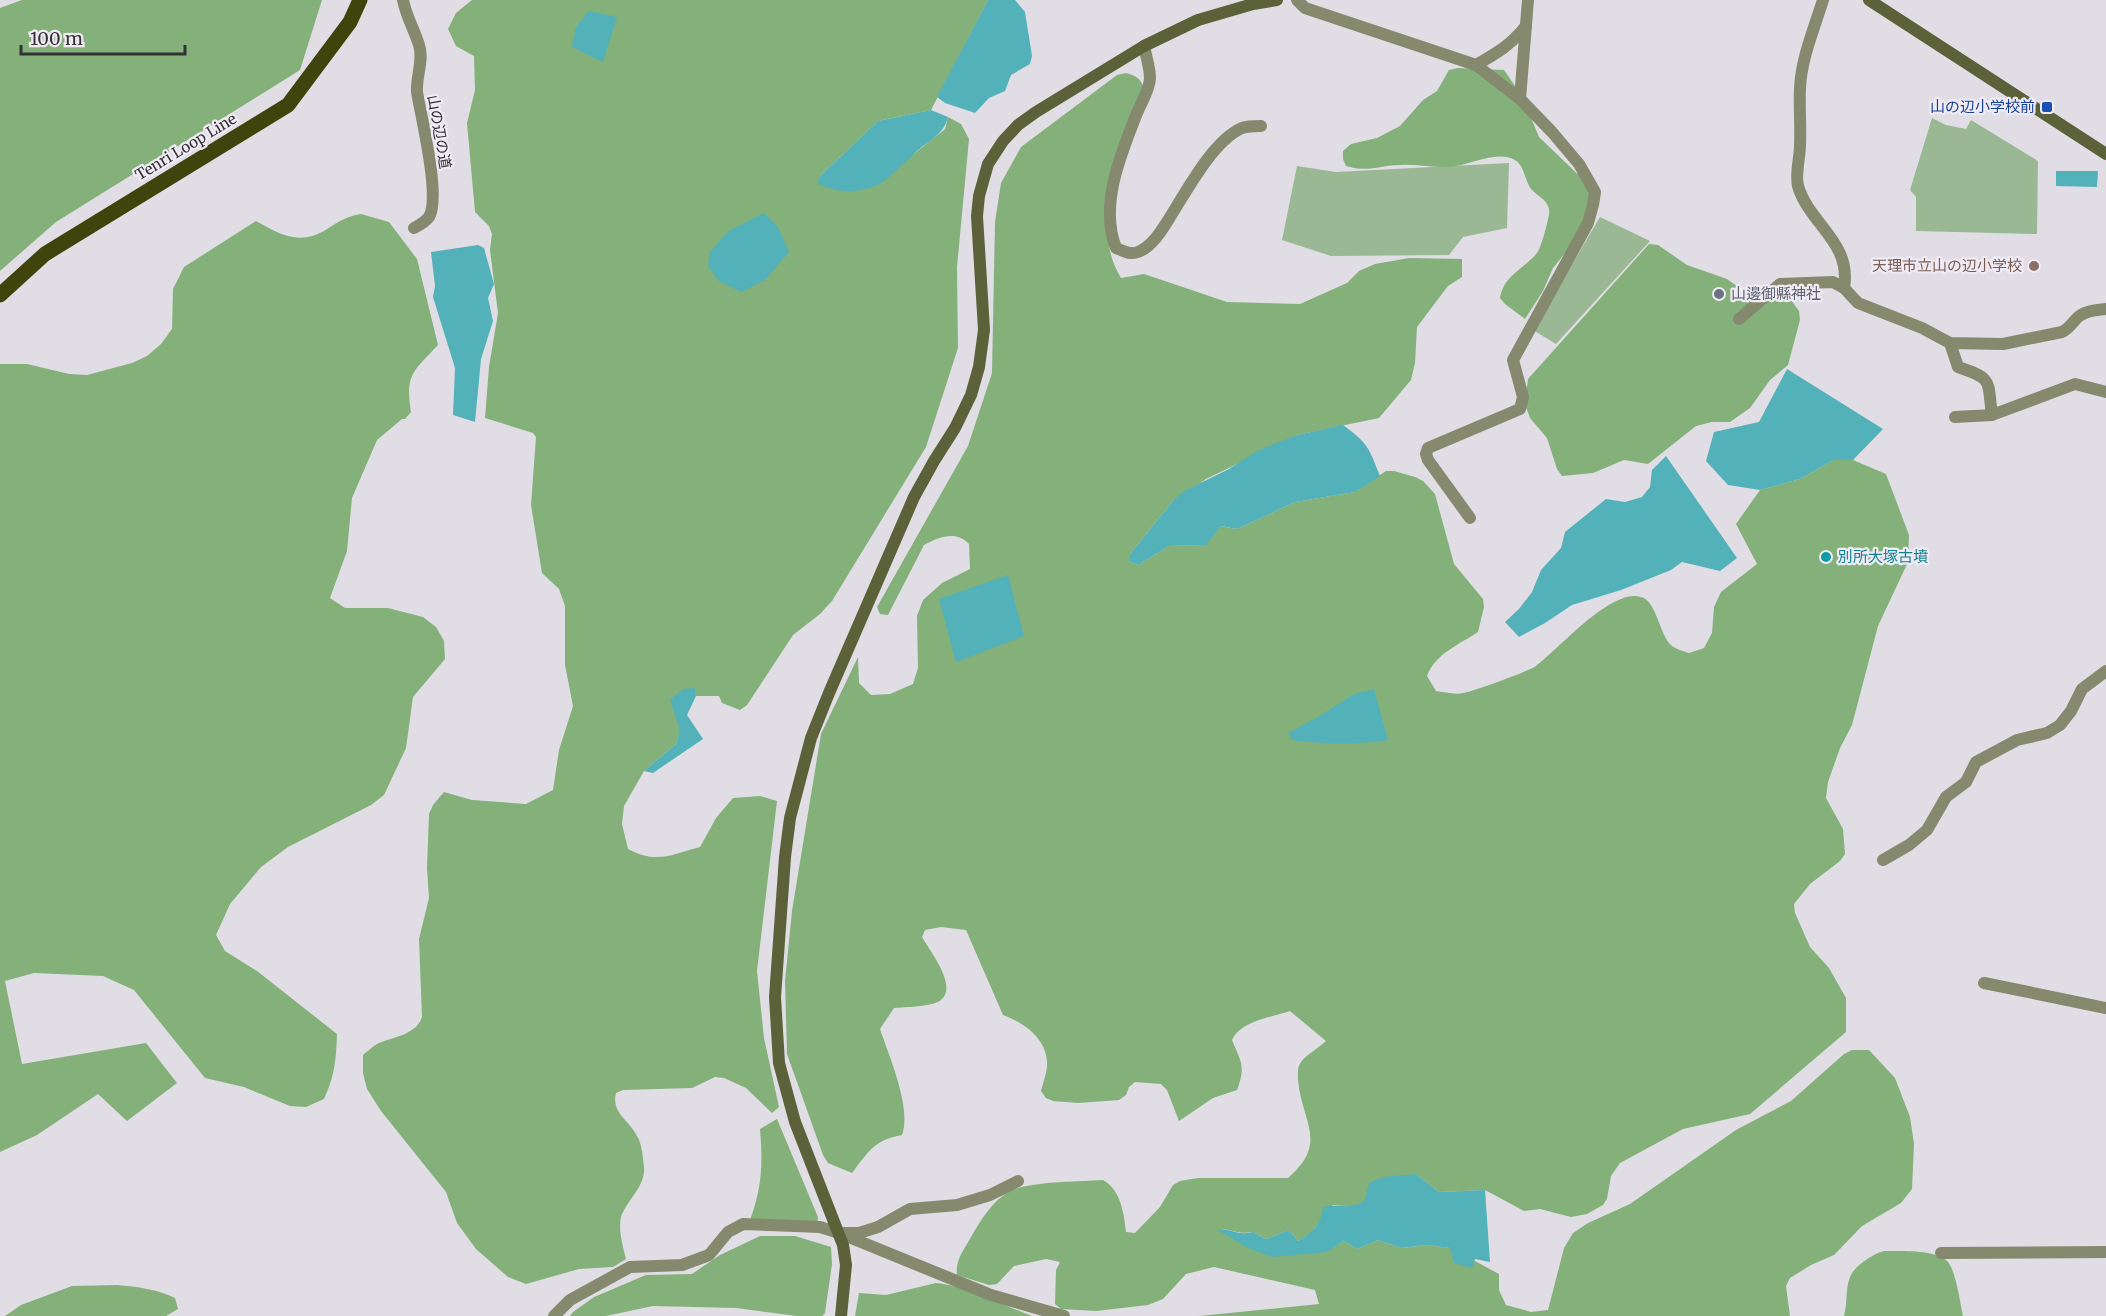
<svg xmlns="http://www.w3.org/2000/svg" width="2106" height="1316" font-family="Merriweather,'Noto Sans JP',serif">
<style>
.green{fill:#9ab893}
.forest{fill:#84b07a}
.water{fill:#52b1b9}
.lines{fill:none;stroke-linecap:round;stroke-linejoin:round}
.street{stroke:#858a6e;stroke-width:12}
.secondary{stroke:#5b6138;stroke-width:12}
.primary{stroke:#3f440c;stroke-width:15}
.transit-dot{fill:#1a4fb4;stroke:#efeaf3;stroke-width:2}
.education-dot{fill:#8d6e63;stroke:#efeaf3;stroke-width:2}
.worship-dot{fill:#6b7280;stroke:#efeaf3;stroke-width:2}
.culture-dot{fill:#0f9aa8;stroke:#efeaf3;stroke-width:2}
.labels{text-anchor:middle;stroke-width:4.5;stroke-linejoin:round;paint-order:stroke}
.transit-label{font-size:15px;fill:#164399;stroke:#efeaf3;text-anchor:end}
.street-label{font-size:15px;fill:#333235;stroke:#efeaf3}
.education-label{font-size:15px;fill:#785e54;stroke:#efeaf3;text-anchor:end}
.worship-label{font-size:15px;fill:#5b616d;stroke:#efeaf3;text-anchor:start}
.culture-label{font-size:15px;fill:#0d838f;stroke:#efeaf3;text-anchor:start}
</style>
<rect width="100%" height="100%" fill="#e1dde5"/>
<g class="green">
<path d="M1932 118 1946 125 1966 129 1971 120 2038 161 2037 234 1916 231V197L1910 190Z"/>
<path d="M1509 163 1507 228 1463 237 1449 255 1331 256 1282 240 1297 166 1336 172Z"/>
<path d="M1600 217 1650 241 1556 344 1533 330Z"/>
</g>
<g class="forest">
<path d="M22 0H322L300 70 56 222 0 271V8Z"/>
<path d="M472 0H988L931 110 878 121 820 176 915 153 945 129 948 117 961 124 969 139 957 267 958 348 926 447 832 601 820 614 793 635 747 705 740 710 722 703 719 696H696L694 688 676 744 644 771 624 806 622 824 628 849C656 864 671 855 700 847L716 818 733 798 760 796 777 801 757 971 764 1038 779 1107 772 1113 746 1088 724 1078 715 1077 692 1088 623 1090 616 1093C611 1113 629 1120 637 1136 642 1143 643 1159 644 1167 646 1186 626 1201 621 1217 618 1231 623 1246 626 1259L613 1267 579 1269 526 1284 508 1277 476 1249 457 1223 446 1192 381 1111 367 1089 363 1073V1055C368 1051 373 1046 379 1043 394 1037 417 1034 422 1017L419 939 429 898 427 868 429 814 433 805 444 792 472 800 526 804 553 790 559 750 573 706 565 665V606L559 589 542 573 531 505 536 437 533 433 485 418 489 367 498 313 490 250 492 234 489 226 475 212 467 123 475 90 474 56 456 46 448 29 456 13Z"/>
<path d="M1458 68 1504 70 1522 96 1539 137 1591 187 1593 205 1575 241 1553 268 1543 291 1525 319 1505 304 1500 298C1504 275 1524 269 1537 253 1541 248 1548 222 1549 214 1551 202 1539 197 1532 190 1524 181 1525 164 1513 159 1494 151 1470 165 1450 167 1434 168 1417 164 1400 165 1380 165 1368 173 1346 166L1343 159V151L1351 144 1377 138 1400 126 1423 100 1437 91 1449 70Z"/>
<path d="M1126 73C1136 76 1141 78 1144 89L1107 220C1107 242 1110 260 1121 278L1144 274 1227 302 1300 304 1347 283 1359 271 1375 264 1409 258 1462 259V277L1448 286 1417 327 1415 363 1411 380 1379 418 1297 435 1206 479 1172 502 1130 554V562L1138 565 1169 546 1205 545 1221 526 1237 529 1295 502 1355 492 1386 471H1394L1415 477 1423 481 1435 494 1454 564 1483 599 1484 607 1478 632C1460 644 1435 654 1427 676L1436 691C1444 692 1455 695 1463 693 1474 691 1527 672 1536 666 1558 650 1611 588 1641 597 1657 601 1659 635 1672 646 1676 649 1683 651 1689 653L1704 648 1712 633 1714 607 1721 592 1757 564 1736 524 1760 490 1800 479 1834 460H1853L1886 474 1909 535 1908 562 1878 626 1852 725 1840 748 1828 782 1826 798 1843 829 1845 854 1840 861 1810 884 1794 904 1795 913 1810 947 1829 968 1846 998V1032L1750 1114 1683 1129 1620 1163 1611 1176 1607 1199 1603 1205 1587 1214 1571 1217 1540 1209 1524 1211 1485 1190 1439 1192 1416 1174 1355 1207 1333 1205 1311 1233 1298 1241 1289 1230 1266 1239 1253 1232C1237 1235 1231 1228 1217 1229L1326 1252 1344 1241 1357 1249 1378 1240 1401 1248 1427 1245 1451 1248 1499 1274V1290L1506 1305 1531 1312 1548 1310 1564 1248 1573 1233 1588 1223 1630 1204 1736 1130 1791 1101 1844 1054 1852 1050H1869L1895 1078 1910 1117 1914 1144 1912 1189 1901 1203 1862 1226 1834 1255 1811 1265 1790 1278 1786 1286 1790 1316H1199L1319 1304 1315 1290 1214 1267 1186 1274 1163 1299 1148 1305 1096 1311 1061 1309 1055 1304 1056 1270 1060 1262 1046 1259 1014 1266 997 1284 989 1285 957 1275C955 1260 964 1250 971 1237 981 1220 992 1201 1010 1191 1031 1181 1079 1182 1103 1180 1121 1190 1124 1214 1126 1232L1135 1233 1160 1207 1173 1185 1180 1181 1198 1178H1288C1329 1143 1302 1123 1298 1080 1298 1074 1297 1067 1301 1062 1307 1054 1319 1048 1326 1041L1290 1011C1272 1017 1241 1021 1232 1040 1241 1062 1246 1066 1237 1090L1213 1098 1179 1121 1167 1090 1161 1084 1135 1082 1129 1087 1126 1095 1119 1100 1078 1103 1053 1101 1046 1098 1041 1091C1043 1083 1046 1075 1047 1067 1049 1041 1026 1023 1003 1015L966 930 941 927 925 930 922 937C930 951 958 986 941 1000 933 1007 905 1007 894 1008L880 1029C889 1056 912 1108 902 1135 874 1140 868 1152 852 1173L828 1163 823 1155 787 1054 785 981 792 911 821 734 858 657 859 683 871 695 890 694 913 684 918 668 917 616 923 600 942 583 970 569 969 544C956 530 939 537 924 545L888 615 880 614 877 607 968 446 992 373 995 222 1001 183 1021 147 1117 75Z"/>
<path d="M361 214 389 222 417 259 438 345C413 372 405 374 411 412L405 419H402L377 440 352 498 347 551 330 598 345 608H388L423 617 436 627 444 641 445 659 413 697 406 748 384 795 371 805 288 847 261 867 230 904 216 935 225 951 257 971 337 1034C336 1060 335 1075 324 1099L306 1107 290 1106 244 1087 205 1078 134 990 103 976 34 973 5 981 22 1064 146 1043 177 1083 127 1121 98 1094 37 1135 0 1152V364H27L69 374 87 375 132 363 147 356 161 344 172 329 173 289 184 267 256 221C281 235 300 246 327 229 338 222 347 216 361 214Z"/>
<path d="M1649 244 1658 245 1687 265 1727 279 1754 298 1789 297 1799 311 1800 320 1788 365 1770 380 1750 408 1730 422H1712L1696 426 1648 464 1624 460 1593 473 1562 476 1557 469 1547 438 1530 418 1525 404 1528 379Z"/>
<path d="M777 1119 818 1217 817 1224 750 1220C762 1188 763 1163 760 1129Z"/>
<path d="M760 1236H795L831 1247 832 1264 825 1313 822 1316H797L736 1308 653 1306 606 1316H570L573 1312 594 1297 646 1275 692 1274 720 1255Z"/>
<path d="M1884 1251C1900 1251 1937 1249 1948 1262 1956 1272 1960 1302 1963 1316H1844C1850 1294 1841 1278 1863 1262 1870 1257 1876 1253 1884 1251Z"/>
<path d="M936 1283C964 1285 1005 1306 1032 1316H855L859 1293 886 1295Z"/>
<path d="M117 1285C138 1287 157 1289 175 1298L178 1309 166 1316H5L21 1305 72 1286Z"/>
</g>
<g class="water">
<path d="M988 0H1015L1025 12 1032 56 1030 64 1011 75 1005 91 989 98 975 113 945 103 937 97Z"/>
<path d="M589 11 617 17 603 62 572 47 576 27Z"/>
<path d="M931 110 948 117C944 134 930 140 917 151 905 161 895 174 882 182 864 194 836 194 818 183L820 176 878 121Z"/>
<path d="M2056 171H2098L2097 187 2056 186Z"/>
<path d="M764 213 778 227 789 252 765 280 741 292 719 281 708 266 710 252 728 231Z"/>
<path d="M478 245 484 248 494 284 488 298 493 321 481 359 475 422 453 415 455 368 433 297 435 286 431 252Z"/>
<path d="M1787 369 1883 429 1853 460H1834L1800 479 1760 490 1728 485 1706 461 1714 432 1759 422Z"/>
<path d="M1343 425C1368 443 1369 448 1380 476L1355 492 1295 502 1237 529 1221 526 1206 545 1169 546 1138 565 1130 562V554L1172 502 1184 491 1229 469 1257 451 1297 435Z"/>
<path d="M1666 456 1737 558 1720 571 1682 562 1671 570 1621 590 1572 605 1545 623 1519 637 1505 622 1519 609 1532 592 1541 570 1561 548 1565 532 1606 499 1625 502 1642 497 1650 487 1652 470Z"/>
<path d="M1008 575 1024 636 956 662 939 599Z"/>
<path d="M695 688 696 696 687 715 703 739 653 773 644 771 676 744 680 730 670 700 683 689Z"/>
<path d="M1374 689 1388 740C1355 745 1325 744 1292 740L1288 733 1318 717 1354 694Z"/>
<path d="M1416 1174 1439 1192 1485 1190 1490 1262 1475 1259 1472 1268 1454 1263 1450 1248 1427 1245 1401 1248 1378 1240 1357 1249 1344 1241 1327 1252 1272 1257 1248 1248 1216 1229C1231 1228 1237 1236 1253 1232L1266 1239 1289 1230 1298 1241C1313 1232 1321 1225 1323 1207 1341 1203 1349 1211 1365 1200L1369 1183 1383 1177Z"/>
</g>
<g class="lines">
<g class="street">
<path d="M403 0C406 16 414 29 419 45 424 60 416 76 417 92 421 117 441 197 429 217 425 222 420 225 414 228"/>
<path d="M1297 0 1305 8 1476 65 1520 99 1552 132 1579 164 1595 192 1593 205 1588 223 1513 360 1523 397 1520 409 1428 448 1426 454 1428 460 1470 518"/>
<path d="M1823 0C1814 29 1801 59 1800 89 1799 108 1801 126 1800 145 1800 158 1795 174 1798 186 1809 224 1852 242 1844 288"/>
<path d="M1144 46C1146 56 1150 68 1150 78 1150 89 1141 103 1137 113 1121 154 1099 205 1116 248 1123 251 1130 255 1138 252 1151 247 1160 233 1167 222 1185 194 1212 141 1242 128 1248 126 1255 126 1261 126"/>
<path d="M1476 65C1497 53 1511 45 1526 26"/>
<path d="M1520 99 1528 0"/>
<path d="M1739 319 1780 284 1833 282 1844 288 1858 303 1922 328 1950 343 2003 344 2062 332C2071 328 2073 320 2081 315 2088 310 2098 310 2106 309"/>
<path d="M1950 343 1958 367C1994 379 1987 380 1992 415"/>
<path d="M1955 417 1992 415 2075 384 2106 392"/>
<path d="M1883 860 1909 845 1927 830 1946 797 1966 782 1976 762 2017 740 2047 733 2060 725 2071 711 2082 689 2106 671"/>
<path d="M1984 983 2106 1008"/>
<path d="M843 1233H859L878 1227 910 1209 957 1205 990 1195 1018 1181"/>
<path d="M1941 1253 2106 1252"/>
<path d="M554 1316 570 1300 630 1267 682 1265 709 1255 728 1232 743 1224 820 1227 839 1233 991 1295 1064 1316"/>
</g>
<g class="secondary">
<path d="M1869 0 2106 154"/>
<path d="M841 1316 846 1265 843 1245 795 1122 779 1063 775 997 785 857 790 818 811 738 829 693 914 497 934 461 955 428 971 395 979 367 984 330 977 216 979 196 988 164 1003 141 1018 125 1036 112 1144 46 1198 20 1253 4 1277 0"/>
</g>
<path class="primary" d="M0 295 45 254 288 105 350 22 360 0"/>
</g>
<rect class="transit-dot" x="2041" y="101" width="12" height="12" rx="3"/>
<circle class="education-dot" cx="2034" cy="266" r="6"/>
<circle class="worship-dot" cx="1719" cy="294" r="6"/>
<circle class="culture-dot" cx="1826" cy="557" r="6"/>
<g class="labels">
<g class="transit-label">
<text x="2035" y="112">山の辺小学校前</text>
</g>
<g class="street-label">
<text transform="translate(439 132) rotate(80)" y="5">山の辺の道</text>
<text transform="translate(186 147) rotate(-31)" y="5">Tenri Loop Line</text>
</g>
<g class="education-label">
<text x="2022" y="271">天理市立山の辺小学校</text>
</g>
<g class="worship-label">
<text x="1731" y="299">山邊御縣神社</text>
</g>
<g class="culture-label">
<text x="1838" y="562">別所大塚古墳</text>
</g>
</g>
<path d="M21 45v9h164v-9" fill="none" stroke="#333235" stroke-width="3"/>
<text x="30" y="45" font-size="18" fill="#333235" stroke="#efeaf3" stroke-width="4.5" paint-order="stroke">100 m</text>
</svg>
